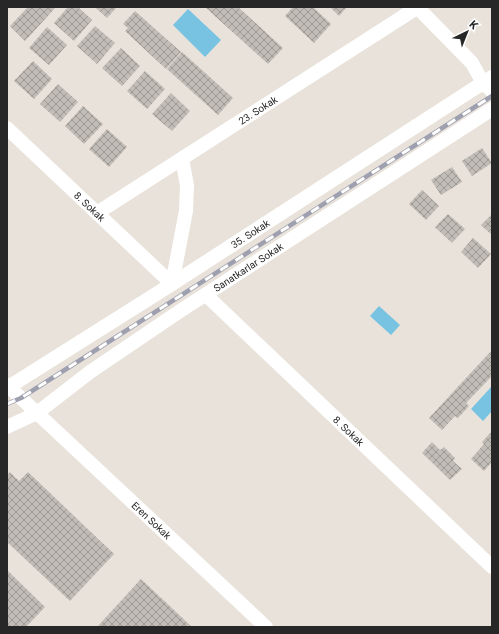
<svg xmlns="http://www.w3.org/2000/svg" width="499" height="634" font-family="Roboto,sans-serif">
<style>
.water{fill:#77c3e1}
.building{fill:url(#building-cross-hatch)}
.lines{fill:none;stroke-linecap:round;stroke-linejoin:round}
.minor{stroke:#fff;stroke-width:14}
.rail-casing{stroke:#9ea0b0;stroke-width:4.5}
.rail{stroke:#fff;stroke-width:3;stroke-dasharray:9;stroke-linecap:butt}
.labels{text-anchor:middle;stroke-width:3.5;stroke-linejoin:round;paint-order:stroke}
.street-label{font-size:10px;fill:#272727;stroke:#fff}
</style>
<defs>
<pattern id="building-cross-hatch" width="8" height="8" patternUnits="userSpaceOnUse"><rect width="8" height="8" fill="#c1bcb6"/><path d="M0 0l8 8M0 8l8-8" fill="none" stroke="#9d9994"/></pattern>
</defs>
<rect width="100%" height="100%" fill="#e8e2da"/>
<g class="water">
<path d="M188 9 221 40 205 57 173 25Z"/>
<path d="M379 306 400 325 391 335 370 316Z"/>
<path d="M492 386V411L483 421 471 409Z"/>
</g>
<g class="building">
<path d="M28 7H56L25 41 10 26Z"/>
<path d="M68 7H78L92 20 74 41 54 23Z"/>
<path d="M95 7H117L107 18Z"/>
<path d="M205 7H238L283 48 268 64Z"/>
<path d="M293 7H313L331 24 314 43 285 16Z"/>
<path d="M330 7H347L339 16Z"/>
<path d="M135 11 181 52 166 69 125 31 128 28 123 24Z"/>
<path d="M95 26 115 43 97 64 77 46Z"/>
<path d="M47 27 67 45 49 65 29 48Z"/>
<path d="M121 48 140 66 122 86 102 68Z"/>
<path d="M182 52 233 98 218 115 167 69Z"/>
<path d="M33 61 52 79 34 99 14 81Z"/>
<path d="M145 71 165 89 147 109 127 91Z"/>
<path d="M58 84 78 102 60 122 40 104Z"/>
<path d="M171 93 190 111 172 131 152 114Z"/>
<path d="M83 106 103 124 84 144 65 126Z"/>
<path d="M107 129 127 147 109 167 89 149Z"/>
<path d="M482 148 492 163 472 176 462 161Z"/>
<path d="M452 167 462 182 441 195 431 180Z"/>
<path d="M422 190 439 206 426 220 409 204Z"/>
<path d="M448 214 465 229 452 243 435 227Z"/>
<path d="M492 214V235L481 225Z"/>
<path d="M473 238 491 254 478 268 461 252Z"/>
<path d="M492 350V376L466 403 469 406 458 418 455 416 442 430 429 418Z"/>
<path d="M492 431V462L484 471 471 459 484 444 482 442Z"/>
<path d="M432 442 440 450 444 447 455 458 453 461 462 469 450 480 422 453Z"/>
<path d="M10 472 19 481 28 472 114 554 70 601 7 542V475Z"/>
<path d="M7 570 45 607 26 627H7Z"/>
<path d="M141 579 192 627H97Z"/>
</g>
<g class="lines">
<g class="minor">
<path d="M417 7 472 63 483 83 492 91"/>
<path id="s1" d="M7 128 172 284"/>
<path id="s2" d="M97 213 418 7"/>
<path d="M172 284 186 211 187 185 182 159"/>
<path id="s3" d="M206 295 492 567"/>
<path id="s4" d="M7 385 266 627"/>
<path id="s5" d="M7 388 172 284 492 77"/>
<path id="s6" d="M7 427 37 413 90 372 180 311 492 109"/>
</g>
<g class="rail-casing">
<path id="rail" d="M7 404 21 398 492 96"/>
</g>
<use href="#rail" class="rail"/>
</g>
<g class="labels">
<g class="street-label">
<text dy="4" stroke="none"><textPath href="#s2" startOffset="191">23. Sokak</textPath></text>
<text dy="4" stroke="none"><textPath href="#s1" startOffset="114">8. Sokak</textPath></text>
<text dy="4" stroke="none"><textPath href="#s5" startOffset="288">35. Sokak</textPath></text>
<text dy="4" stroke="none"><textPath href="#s6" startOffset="290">Sanatkarlar Sokak</textPath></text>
<text dy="4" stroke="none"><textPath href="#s3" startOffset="197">8. Sokak</textPath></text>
<text dy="4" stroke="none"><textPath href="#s4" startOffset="198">Eren Sokak</textPath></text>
</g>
</g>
<rect width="499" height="634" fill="none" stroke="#272727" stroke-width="16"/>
<g transform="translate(467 32) rotate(43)" stroke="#ffffff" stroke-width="3" paint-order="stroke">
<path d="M0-3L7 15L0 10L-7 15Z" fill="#272727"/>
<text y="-6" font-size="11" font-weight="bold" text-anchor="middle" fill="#272727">K</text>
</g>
</svg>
